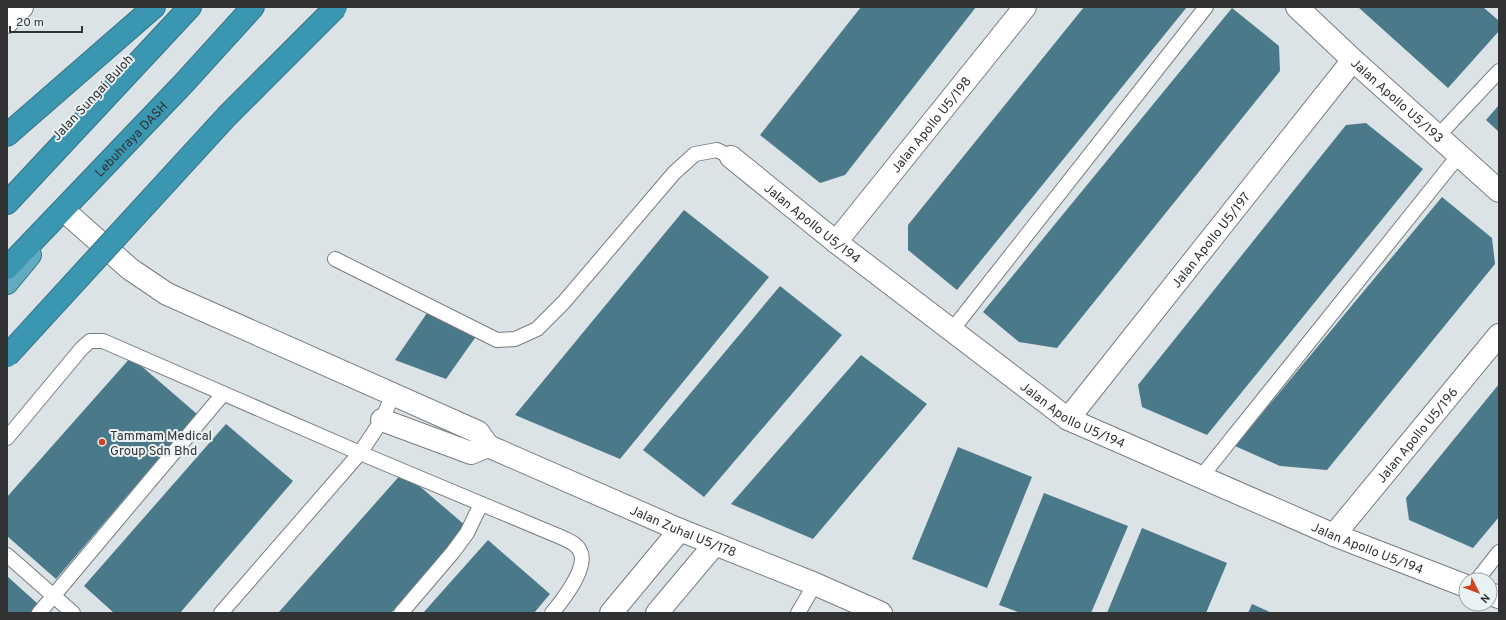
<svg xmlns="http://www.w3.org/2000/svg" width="1506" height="620" font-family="Overpass,sans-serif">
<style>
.building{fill:#4a7989}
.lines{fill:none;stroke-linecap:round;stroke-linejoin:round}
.service-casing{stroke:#777d80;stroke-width:16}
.minor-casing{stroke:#777d80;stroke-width:24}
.trunk-casing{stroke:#367385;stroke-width:24}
.motorway-casing{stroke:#367385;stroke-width:24}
.service{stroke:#fff;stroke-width:14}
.minor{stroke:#fff;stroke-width:22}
.trunk{stroke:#62abc0;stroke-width:22}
.motorway{stroke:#3a96b1;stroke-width:22}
.motorway-bridge-casing{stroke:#367385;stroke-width:24;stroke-linecap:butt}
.motorway-bridge{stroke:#3a96b1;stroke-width:22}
.poi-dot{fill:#cf4522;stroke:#e9f1f3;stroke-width:1.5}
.labels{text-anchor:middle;stroke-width:4;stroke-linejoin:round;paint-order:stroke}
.street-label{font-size:13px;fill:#303233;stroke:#e9f1f3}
.poi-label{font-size:13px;fill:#303233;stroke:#e9f1f3;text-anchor:start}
</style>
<rect width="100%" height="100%" fill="#dce3e6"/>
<g class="building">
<path d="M861 7H976L845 175 820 183 760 135Z"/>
<path d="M1084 7H1187L957 290 908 250V225Z"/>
<path d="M1358 7H1483L1499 21V31L1448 88Z"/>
<path d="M1232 8 1279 46 1280 71 1057 348 1019 342 983 312Z"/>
<path d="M1499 105V132L1486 120Z"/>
<path d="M1366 123 1423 169 1207 435 1142 407 1138 385 1346 125Z"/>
<path d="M1442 197 1492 238 1495 264 1327 470 1280 466 1235 446Z"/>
<path d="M684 210 769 277 620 459 515 415Z"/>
<path d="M780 286 842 335 704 497 643 450Z"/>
<path d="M427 313 477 335 446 379 395 360Z"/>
<path d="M861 355 927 404 813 539 731 504Z"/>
<path d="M131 357 197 414 56 579 7 536V497Z"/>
<path d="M1499 384V517L1473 548 1409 520 1406 498Z"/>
<path d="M226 424 293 481 180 613H114L84 586Z"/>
<path d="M958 447 1032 477 987 588 912 559Z"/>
<path d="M403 472 466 526 391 613H278Z"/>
<path d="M1044 493 1128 526 1091 613H1021L999 605Z"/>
<path d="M1142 528 1227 563 1206 613H1107Z"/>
<path d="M488 540 550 594 534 613H423Z"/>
<path d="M7 576 38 604 30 613H7Z"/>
<path d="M1252 604 1272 613H1248Z"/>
</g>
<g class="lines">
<g class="service-casing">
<g id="service">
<path d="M1438 136 1499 71"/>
<path d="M335 259 497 340 515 339 537 329 564 302 674 173 695 154 717 150 731 157"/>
<path d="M952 330 1206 7"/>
<path d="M7 438 82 348 90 341H103L360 453 563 538C569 541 577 544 580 551 589 567 562 601 552 613"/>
<path d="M1201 477 1459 155"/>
<path d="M7 555 73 613"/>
<path d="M1477 580 1499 552"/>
<path d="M39 613 223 394"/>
<path d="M221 613 360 453 382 420 393 394"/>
<path d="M401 613 453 552 467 533 481 504"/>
<path d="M798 613 815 584"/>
</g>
</g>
<g class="minor-casing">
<g id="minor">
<path id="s1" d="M1297 7 1353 60 1499 191"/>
<path d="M7 22 22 7"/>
<path id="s2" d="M731 157 836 242 1068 419 1334 535 1466 586"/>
<path d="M69 215 130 269 167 294 478 432 488 446"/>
<path id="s3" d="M836 242 1025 7"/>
<path id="s4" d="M1068 419 1353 60"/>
<path d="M382 420 471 453 488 446"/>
<path id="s5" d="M488 446 680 530 815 584 881 613"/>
<path id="s6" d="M1334 535 1499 335"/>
<path d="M1490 594 1499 597"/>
<path d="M611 613 680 530"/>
<path d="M657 613 715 544"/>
</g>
</g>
<g class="trunk-casing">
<path id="trunk" d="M7 283 30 255"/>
</g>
<g class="motorway-casing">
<g id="motorway">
<path d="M7 135 154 7"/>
<path d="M7 203 190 7"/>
<path id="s7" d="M7 268 184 83 253 7"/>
</g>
</g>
<use href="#service" class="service"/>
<use href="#minor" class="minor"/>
<use href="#trunk" class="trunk"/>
<use href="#motorway" class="motorway"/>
<g class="motorway-bridge-casing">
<path id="motorway-bridge" d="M7 356 227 116 336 7"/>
</g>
<use href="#motorway-bridge" class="motorway-bridge"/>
</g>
<circle class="poi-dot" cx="102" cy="442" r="4"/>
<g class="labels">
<g class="street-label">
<text transform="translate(92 97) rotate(-47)" y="5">Jalan Sungai Buloh</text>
<text dy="5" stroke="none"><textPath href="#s1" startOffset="137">Jalan Apollo U5/193</textPath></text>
<text dy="5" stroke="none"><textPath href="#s3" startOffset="151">Jalan Apollo U5/198</textPath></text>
<text dy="5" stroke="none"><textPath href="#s7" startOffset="179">Lebuhraya DASH</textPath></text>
<text dy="5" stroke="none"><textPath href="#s2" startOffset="105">Jalan Apollo U5/194</textPath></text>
<text dy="5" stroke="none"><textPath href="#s4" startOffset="229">Jalan Apollo U5/197</textPath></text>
<text dy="5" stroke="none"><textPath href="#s2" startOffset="429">Jalan Apollo U5/194</textPath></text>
<text dy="5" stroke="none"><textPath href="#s6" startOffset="130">Jalan Apollo U5/196</textPath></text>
<text dy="5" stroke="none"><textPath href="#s5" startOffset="213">Jalan Zuhal U5/178</textPath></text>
<text dy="5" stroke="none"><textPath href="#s2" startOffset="753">Jalan Apollo U5/194</textPath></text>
</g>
<g class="poi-label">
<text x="110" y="440">Tammam Medical<tspan x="110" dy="15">Group Sdn Bhd</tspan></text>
</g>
</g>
<rect width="1506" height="620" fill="none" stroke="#303233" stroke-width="16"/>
<g transform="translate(1478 592) rotate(132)"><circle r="19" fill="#e9f1f3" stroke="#9fa5a6"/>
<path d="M0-3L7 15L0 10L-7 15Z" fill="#cf4522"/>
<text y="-6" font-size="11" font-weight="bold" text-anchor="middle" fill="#303233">N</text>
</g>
<path d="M10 26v6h72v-6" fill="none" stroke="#303233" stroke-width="2"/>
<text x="16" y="26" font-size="12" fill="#303233" stroke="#e9f1f3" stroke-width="3" paint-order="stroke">20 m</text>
</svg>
